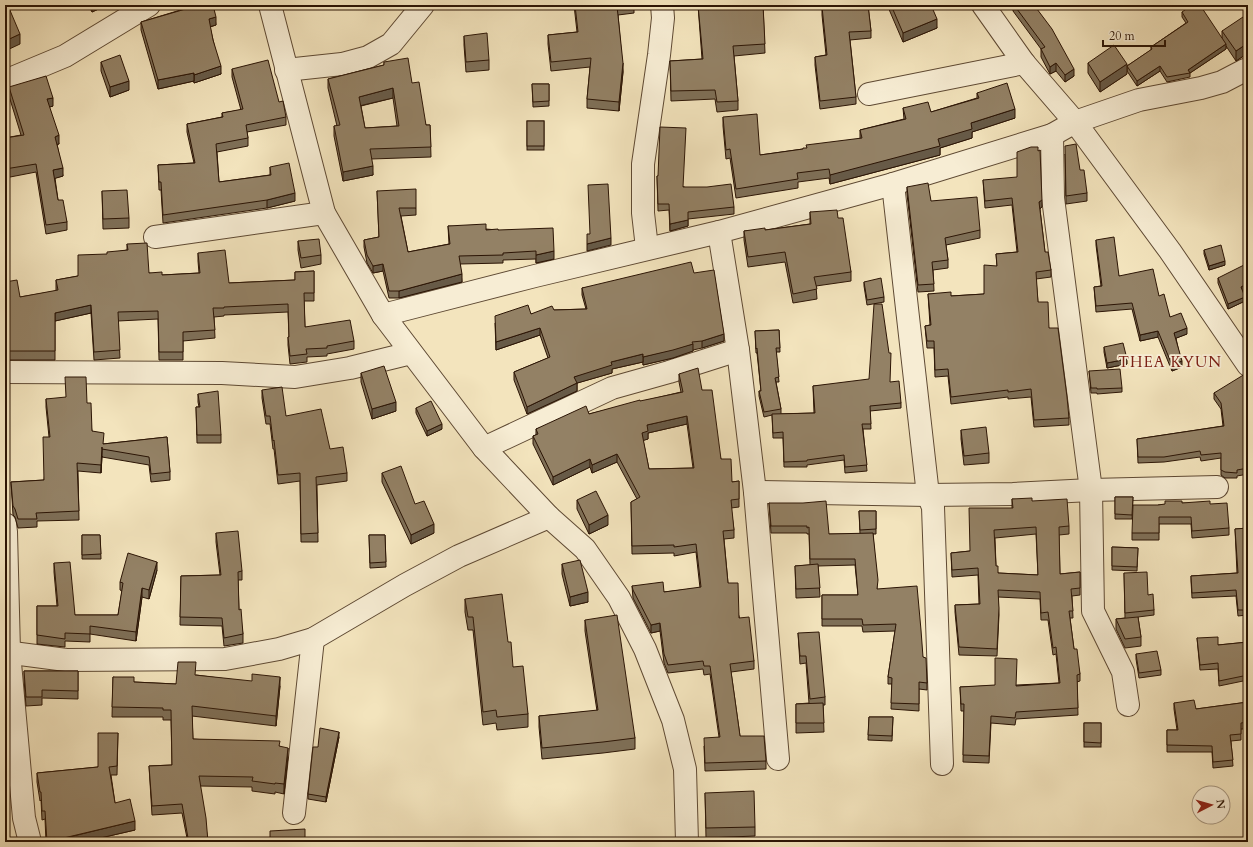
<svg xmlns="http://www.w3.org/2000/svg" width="1253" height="847" font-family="Cardo,serif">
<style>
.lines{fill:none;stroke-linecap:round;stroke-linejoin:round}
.minor-casing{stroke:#5e4933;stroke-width:24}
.minor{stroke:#f7edd4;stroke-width:22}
.wall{fill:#7e6f57;stroke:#2c1505;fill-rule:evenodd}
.shaded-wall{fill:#675a47;stroke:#2c1505}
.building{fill:#938165;stroke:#2c1505;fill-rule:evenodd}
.labels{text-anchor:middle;stroke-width:3.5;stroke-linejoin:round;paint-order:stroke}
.quarter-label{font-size:15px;letter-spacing:1px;fill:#7a1f14;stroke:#f7edd4}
</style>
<rect width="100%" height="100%" fill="#f3e4bd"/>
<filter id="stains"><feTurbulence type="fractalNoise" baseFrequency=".005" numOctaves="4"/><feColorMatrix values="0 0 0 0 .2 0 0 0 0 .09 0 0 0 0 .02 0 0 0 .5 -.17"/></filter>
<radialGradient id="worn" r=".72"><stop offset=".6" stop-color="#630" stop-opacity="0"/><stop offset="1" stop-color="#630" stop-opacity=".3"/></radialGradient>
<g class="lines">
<g class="minor-casing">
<g id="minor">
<path d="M270 5 324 213 383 315 484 448 549 517 585 549 619 598 645 649 673 720 685 769 687 842"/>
<path d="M983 5 1024 63 1075 122 1170 251 1248 365"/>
<path d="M286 70 342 64 368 57 391 44 423 5"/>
<path d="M5 81 65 56 149 5"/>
<path d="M869 94 1024 63"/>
<path d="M1052 135 1053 198 1091 490 1093 611 1123 672 1128 705"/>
<path d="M893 184 928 495 933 507 942 764"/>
<path d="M155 237 324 213"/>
<path d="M647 248 643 213V164L659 55 663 18 662 5"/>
<path d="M383 315 535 276 719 232"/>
<path d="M5 372 222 373 295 377 350 368 411 353"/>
<path d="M484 448 612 388 669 372 738 350"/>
<path d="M755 492 928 495 1013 494 1091 490 1217 487"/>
<path d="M5 524 6 532 9 652 24 818 30 842"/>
<path d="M5 652 66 660 225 659 279 649 313 639 405 585 459 556 549 517"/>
<path d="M778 759 755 492 738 350 719 232 893 184 1052 135 1075 122 1139 100 1201 88 1222 82 1245 70"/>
<path d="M294 813 313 639"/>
</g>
</g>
<use href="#minor" class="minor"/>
</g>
<g class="wall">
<path d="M88 5H107L92 12Z"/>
<path d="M186 5H213L216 25 210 27 221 74 194 83V81L158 89 141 30V22L187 8Z"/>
<path d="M574 5H634V13L618 15 623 72 619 111 587 108V99L590 67 551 71 548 44V35L577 32Z"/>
<path d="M698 5H763L765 53 734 56 738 101V110L717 112 715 99 671 101 670 61 702 59Z"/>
<path d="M823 5H868L871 31V38L850 40 856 97V104L820 109 815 65V57L826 55 822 15V7H824Z"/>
<path d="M888 5H931L937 28 903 42 888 7Z"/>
<path d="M1013 5H1034L1074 76 1065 82 1056 71 1050 74 1041 57V49L1013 11Z"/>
<path d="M1182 12 1222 38V31L1248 25V53L1236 61 1226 46V49L1190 73V77L1167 82 1160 71 1137 86 1127 71V66L1151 50V47L1186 23 1182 17Z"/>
<path d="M464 36 489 60V70L466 72 464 45Z"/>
<path d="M101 62 129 90 110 97 101 71Z"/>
<path d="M384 62 412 83 426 125H430L431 157 371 159 373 175 343 181 334 136V126H337L328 88V79L384 65ZM393 98 397 126 365 128 361 106Z"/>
<path d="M1088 63 1127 74 1100 92 1088 73Z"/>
<path d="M232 69 279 102 286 117V125L247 132 248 138V146L217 152 219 182 270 175V167L295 201 267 208 163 223 161 190H159L158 165 194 163 187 132V124L222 117V113L241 110 232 77Z"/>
<path d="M532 84H549V106L533 107Z"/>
<path d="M9 87 53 106 49 107 59 144H57L63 176 55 178 58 200 67 222V230L46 234 36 172 5 178V138L21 135 9 96Z"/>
<path d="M977 93 1015 118 972 132V138L940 148V155L830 184 829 178 798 182V188L736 198 730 158 726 159 723 126V117L760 155 803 149 860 139V130L904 119 903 108 931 112 977 98Z"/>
<rect x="527" y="121" width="17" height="29"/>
<path d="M1065 154 1087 193V201L1066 204Z"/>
<path d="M657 176 734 207V214L688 219V226L670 231 669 210 658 211Z"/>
<path d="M983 180 1042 207 1040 209 1045 252 1051 270V277L1036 279 1038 302 1049 328 1069 418V425L1034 427 1031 397 1008 399V397L951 404 948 376 935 377 934 348H927L925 326 930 325 928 294 951 296 984 294 997 266 996 254 1017 252 1012 205 985 208Z"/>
<path d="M907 187 980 230V238L946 245 948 260V268L933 270 934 291 918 292 907 194Z"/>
<path d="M102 191 129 218V228L103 229Z"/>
<path d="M377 191 416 208V215L401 216 408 252 449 244 448 226 498 230 554 259 536 263V259L503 260V263L460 264 462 282 399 298H389L383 271 373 273 367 263 364 247V240L379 237Z"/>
<path d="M810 212 838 218 851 272V281L816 286 817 299 793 303 785 262 748 267 744 240V231L765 230 810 224Z"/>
<path d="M1096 240 1119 276 1159 296 1170 317 1187 334 1176 338 1182 367 1172 371 1158 337 1140 341 1132 309 1096 312 1094 287 1101 286 1096 245Z"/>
<path d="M298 241 321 255V264L301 268 298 250Z"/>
<path d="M127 244 149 273 162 275 199 273 198 261V253L229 283 295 280V272L314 271V301H304L305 327 354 341V349L327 354V356L307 357V362L290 364 288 345V337H289L288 312 224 315V316L214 317 215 338 183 341V360H159L158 319 118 321 120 358 94 360 91 313 55 321V360H7L5 343V282L20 297 56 291V280L78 276 107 254 127 250Z"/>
<path d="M1204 250 1225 265 1209 270 1204 254Z"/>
<path d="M694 273 724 341 702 348 693 350V351L673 358 643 365V362L612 369V373L577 383V391L527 414 514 380V372L548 358 540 335 496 350 495 323 531 314 554 310 586 309 582 295V288Z"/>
<path d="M1218 278 1243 291 1245 301 1228 309 1218 283Z"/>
<path d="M864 282 884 297V302L867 305 864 286Z"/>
<path d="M779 330 780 352H776L779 382H776L781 409V414L814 413 813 386 890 382 901 403V408L870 411 871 429H863L867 471 845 473 844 460 807 465V467H784L783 438H773L772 415 764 417 759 396V391H761L757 353H756L755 331Z"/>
<path d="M1104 347 1127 364 1107 368 1104 352Z"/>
<path d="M1089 371 1122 388V392L1097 394V393H1091Z"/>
<path d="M361 373 396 411 372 419 361 382Z"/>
<path d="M679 374 702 390 721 459 732 482 739 481V507L731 508 734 530V538L724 539 728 583 754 661V669L731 672 740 736 766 761V769L705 771 704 746 719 737 710 674 704 675 703 669 668 673 664 663 660 631 651 633 633 598 632 586 664 592 700 588 696 552 674 556V553L632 554 631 502 637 499 617 462 592 473 590 467 553 485 533 444V436L536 435V429L589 414 681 392 679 382ZM687 424 693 468 649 469 643 440 648 439V433Z"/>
<path d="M1248 381V474L1237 476V478H1225L1221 475V458L1201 461 1200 457 1164 462 1138 463 1137 439 1223 426 1221 409 1214 399V393Z"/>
<path d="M262 390 286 416 330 449 347 473V481L317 485 318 542H301L300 481 278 484 274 449H273L270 424H266L262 398Z"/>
<path d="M198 394 221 435V443H197L196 407H199L198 402Z"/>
<path d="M46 399 87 403 92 431 103 444 167 437 170 472V480L151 482 149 465 102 457V456L101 473 78 471 79 520 37 521V527L18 528 15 517 13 515 11 482 44 480 49 437 46 407Z"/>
<path d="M416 408 442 429 427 436 416 413Z"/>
<path d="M961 430 989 453V463L964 465 961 439Z"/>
<path d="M382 473 434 533 411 544 382 482Z"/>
<path d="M1115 497H1133L1132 519H1115Z"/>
<path d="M1012 499 1032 501 1069 526V534L1059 535 1060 574 1080 572V595L1072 596 1073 618H1070L1074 649 1080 674V681L1077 682 1078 715 1016 719 1015 725 991 723 989 763 963 762 964 711H961L960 687 1017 685 1059 683 1056 654 1053 655 1048 620H1041L1040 599 998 597 999 615 997 656 959 655 955 612V605L979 604 978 575 952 577 951 553 970 551 1012 508ZM1036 534 1038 575 998 573 996 566 995 538Z"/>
<path d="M577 500 608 525 589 534 577 509Z"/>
<path d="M769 503 829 534H860L859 511H876V534H873L877 589 923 657 927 682V690L919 689V711L891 709 892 684H888V677L895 631 863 632 862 626H822V595H858L855 565 818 566 820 597 796 598 795 566 810 565 809 534H807V533H771Z"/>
<path d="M1182 503 1210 504 1229 528V535L1192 538 1191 524H1159V540H1132V533L1158 505Z"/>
<path d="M1248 528V626L1247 615 1238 616 1236 596 1192 598 1191 581V576L1237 573 1235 529Z"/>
<path d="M216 533 242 571V580H238L239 610 243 634V643L224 646 222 626 180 625 181 576 220 575 216 542Z"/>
<path d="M82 535H100L101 559H82Z"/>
<path d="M369 535H385L386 567 370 568Z"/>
<path d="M1112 547 1138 548 1137 571 1112 570Z"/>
<path d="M54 563 75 615H118L122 591 120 590V582L157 570 149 599 142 597 136 641 90 634V642L65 641V647L37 644V606H57L54 572Z"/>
<path d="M562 564 588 602 570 606 562 574Z"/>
<path d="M1124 573 1148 595 1154 610V615L1138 617 1141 637V646L1125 648 1116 629V619L1125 618Z"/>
<path d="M465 599 513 667 528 714V727L497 730 496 723 483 725 473 630H468L465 612Z"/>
<path d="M585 620 635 738V749L603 753 542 759 539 727V716L597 711 585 631Z"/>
<path d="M798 633 825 697V705H823L824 732 796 733V704L809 703 806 663 800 664Z"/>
<path d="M1197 638 1218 645 1248 642V680L1219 686 1218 669 1200 670Z"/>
<path d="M1136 654 1161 670V675L1139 678 1136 659Z"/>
<path d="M24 671H78V699L42 698V705L26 706 24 679Z"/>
<path d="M196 675 280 686 276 726 192 716 193 739 280 746 288 757 284 794 275 792V794L252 791V787L200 786 208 842 187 838 182 813 152 815 149 766 172 765 171 720H163V717H112L113 677 134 682 176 684Z"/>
<path d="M1248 702V729H1241V740L1231 741 1233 766 1213 768 1212 752H1167V730H1177L1174 709V703L1196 709Z"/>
<path d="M869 717H893L892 741 868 740Z"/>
<rect x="1084" y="723" width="17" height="24"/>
<path d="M118 733 117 775H111L115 803 135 830 83 842H46L45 819 42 820 41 800 40 801 37 782V773L98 767Z"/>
<path d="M339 737 326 802 308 799V794L318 747Z"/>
<path d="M705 793 755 827V836L706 838Z"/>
</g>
<g class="shaded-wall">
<path d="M92 5H107L92 12Z"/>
<path d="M216 17V25L209 27V19Z"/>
<path d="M937 19V28L903 42V33Z"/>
<path d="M20 34V44L5 51V41Z"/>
<path d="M1248 43V53L1236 61V51Z"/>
<path d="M1226 44V49L1190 73 1188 70Z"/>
<path d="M623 63V72L619 111V102Z"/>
<path d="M1056 63V71L1050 74V67Z"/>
<path d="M1127 64V74L1100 92V82Z"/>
<path d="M221 66V74L194 83V75Z"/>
<path d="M1160 66V71L1137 86V81Z"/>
<path d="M1074 69V76L1065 82V75Z"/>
<path d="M194 73V81L158 89V80Z"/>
<path d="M129 81V90L110 97V87Z"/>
<path d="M393 88V98L359 106V97Z"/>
<path d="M53 98V106L47 108V99Z"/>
<path d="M1015 109V118L972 132V138L940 148V155L830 184V175L971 123Z"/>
<path d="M59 135V144L55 145V137Z"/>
<path d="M373 166V175L343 181V172Z"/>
<path d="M63 168V176L53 179V170Z"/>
<path d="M295 193V201L267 208V200Z"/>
<path d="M1042 200V207L1039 209V202Z"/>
<path d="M688 220V226L670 231V224Z"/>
<path d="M611 238V245L587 251V244Z"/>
<path d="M554 251V259L536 263V255Z"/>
<path d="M1225 261V265L1209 270V266Z"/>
<path d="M383 264V271L373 273V266Z"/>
<path d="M462 274V282L399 298V291Z"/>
<path d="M1248 283V288L1241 291V287Z"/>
<path d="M1245 297V301L1228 309V304Z"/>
<path d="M91 305V313L55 321V313Z"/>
<path d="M540 328V335L496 350V342Z"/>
<path d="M1187 328V334L1174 339V333Z"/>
<path d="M1158 331V337L1140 341V335Z"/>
<path d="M724 334V341L702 348V341Z"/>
<path d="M693 344V351L673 358 643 365V357Z"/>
<path d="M643 354V362L612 369V373L574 384V377L611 362Z"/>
<path d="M1127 359V364L1107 368V363Z"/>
<path d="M1182 361V367L1172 371V365Z"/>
<path d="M577 383V391L527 414V407Z"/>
<path d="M396 402V411L372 419V409Z"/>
<path d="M687 416V424L648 433V439L642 441V433L647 425Z"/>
<path d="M442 424V429L427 436V431Z"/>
<path d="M102 447V456L101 473V465Z"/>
<path d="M617 454V462L592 473V465Z"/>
<path d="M590 459V467L553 485V477Z"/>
<path d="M608 515V525L589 534V525Z"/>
<path d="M434 524V533L411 544V535Z"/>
<path d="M157 562V570L149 599V590Z"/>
<path d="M142 588V597L136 641V632Z"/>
<path d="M588 592V602L570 606V597Z"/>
<path d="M660 623V631L651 633V625Z"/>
<path d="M280 677V686L276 726V716Z"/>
<path d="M339 732V737L326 802V797Z"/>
<path d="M288 748V757L284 794V784Z"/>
<path d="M135 821V830L83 842H49Z"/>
</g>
<g class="building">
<path d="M188 5H213L216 17 209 19 213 40 221 66 194 75V73L158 80 141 22 189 8Z"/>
<path d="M575 5H622L617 6 623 63 619 102 587 99 591 58 551 62 548 35 578 32Z"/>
<path d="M698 5H763L765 44 733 46 738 101 717 102 715 90 671 91 670 61 703 59Z"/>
<path d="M824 5H868L871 31 849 32 856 97 820 101 815 57 827 55 822 7H824Z"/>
<path d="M891 5H931L937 19 903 33Z"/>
<path d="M1014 5H1034L1052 29 1074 69 1065 75 1056 63 1050 67 1041 49 1045 47Z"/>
<path d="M1192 5H1200L1226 44 1188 70 1190 73 1167 77 1160 66 1137 81 1127 66 1152 49 1151 47 1188 22 1182 12Z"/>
<path d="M9 8 20 34 5 41V10Z"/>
<path d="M1243 17 1248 25V43L1236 51 1222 31Z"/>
<path d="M487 33 489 60 466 62 464 36Z"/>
<path d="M1114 45 1127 64 1100 82 1088 63Z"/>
<path d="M120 55 129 81 110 87 101 62Z"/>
<path d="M408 58 412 83 419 82 426 125H430L431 147 370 149 373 166 343 172 334 126 340 125 328 79 384 65V62ZM393 88 399 126 365 128 359 97Z"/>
<path d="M268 60 279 102 283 101 286 117 246 125 248 138 216 144 219 182 271 175 270 167 289 163 295 193 267 200 163 215 161 182H159L158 165 195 163 187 124 223 117 222 113 243 109 232 69Z"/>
<path d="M46 76 53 98 47 99 59 135 55 137 63 168 53 170 58 200H63L67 222 46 225 36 164 5 169V138L24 135 9 87Z"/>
<path d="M1007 83 1015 109 971 123 972 129 938 139 940 146 830 175 829 169 797 173 798 179 736 189 730 149 726 150 723 117 757 114 760 155 803 149V148H807L806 145 862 138 860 130 906 119 903 108 928 102 931 112 979 98 977 93Z"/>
<path d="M532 84H549V101L533 102Z"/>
<rect x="527" y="121" width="17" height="25"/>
<path d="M660 127 686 128 683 187H707L731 184 734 207 688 212V220L670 224 669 204H658L657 176H658Z"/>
<path d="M1076 144 1080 170H1084L1087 193 1066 196 1065 146Z"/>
<path d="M1031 147H1038V151L1040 150 1042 200 1039 202 1045 252H1048L1051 270 1036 272 1038 302H1048L1049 328H1058L1067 397 1069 418 1034 420 1031 389 1008 392V390L951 397 948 369 935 370 934 341H927L925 326 931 325 928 294 951 292V296L984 294V265L997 266 996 254 1018 252 1012 198 985 201 983 180 1017 177V152Z"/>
<path d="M928 183 931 201 977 197 980 230 945 238 948 260 932 262 934 284 918 285 907 187Z"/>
<path d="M608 184 611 238 587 244V234H590L588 185Z"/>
<path d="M416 189V208H399L408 252 450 244 448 226 486 224V230L498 229V230L553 228 554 251 536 255V251L503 253V255L459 256 462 274 399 291H389L383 264 373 266 367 255 364 240 379 237 377 191Z"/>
<path d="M127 190 129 218 103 219 102 191Z"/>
<path d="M837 210 838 218H843L851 272 814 277 817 289 793 294 785 252 748 257 744 231 765 228V230L811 224 810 212Z"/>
<path d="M1114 237 1119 276 1153 269 1159 296 1164 294 1170 317 1181 313 1187 328 1174 333 1182 361 1172 365 1158 331 1140 335 1132 303 1096 306 1094 287 1102 286 1096 240Z"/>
<path d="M319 239 321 255 301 258 298 241Z"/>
<path d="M147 243 149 273 162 272V275L200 273 198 253 225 250 229 283 295 280V272L314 271V293H304L305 327 350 320 354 341 327 346V348L306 349 307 354 290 356 288 337H289L288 304 224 307V308H213L215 330 183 332V352H159L158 311 118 312 120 350 94 352 91 305 55 313V351H7L5 335V282L17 280 20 297 58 290 56 280 78 276V255L107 254V252L128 250 127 244Z"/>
<path d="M1221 245 1225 261 1209 266 1204 250Z"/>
<path d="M691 262 694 273 714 270 724 334 702 341 692 342 693 344 673 350 643 357V354L611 362 612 365 574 377 577 383 527 407 514 372 550 357 540 328 496 342 495 316 528 305 531 314 552 306 554 310 587 309 582 288Z"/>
<path d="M1248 263V283L1241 287 1245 297 1228 304 1218 278Z"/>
<path d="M881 278 884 297 867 300 864 282Z"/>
<path d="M874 304H882L889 353H891L890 382 899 381 901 403 870 406 871 424H862L867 465 845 467 844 455 807 460V461L784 462 783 432 773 433 772 414 815 413 813 386 869 379Z"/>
<path d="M779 330 780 348H776L779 377 775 378 781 409 764 412 759 391H761L757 348 756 349 755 331Z"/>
<path d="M1123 343 1127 359 1107 363 1104 347Z"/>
<path d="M384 366 396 402 372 409 361 373Z"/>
<path d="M698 368 702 390H712L721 459H731L732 482 739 481V499L731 500 734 530 723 531 728 583H738L739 618 749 617 754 661 730 664 740 736H764L766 761 705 763 704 738 720 737 710 666H704L703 661 668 665 664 654 660 623 651 625 633 590 632 586 663 582 664 592 701 587 696 544 674 547V545L632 546 631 502 640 497 617 454 592 465 590 459 553 477 533 436 538 434 536 429 586 406 589 414 640 400V401L683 392 679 374ZM687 416 694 468 649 469 642 433 648 431 647 425Z"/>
<path d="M1120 369 1122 388 1097 389V388H1091L1089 371Z"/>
<path d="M1245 374 1248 381V468L1237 470V473L1225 472 1221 470V453L1201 455 1200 451 1164 457H1138L1137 439 1224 426 1221 403 1214 393Z"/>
<path d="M65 377H86L87 403H91L92 431 104 433 103 444 167 437 170 472 151 474 149 457 102 449V447L101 465 77 463 79 511 36 513 37 519H18L15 509 13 506 11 482 44 480 43 437H50L46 399 66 397Z"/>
<path d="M282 387 286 416 321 409 330 449 343 447 347 473 316 477 318 533 301 534 300 473 278 475 274 440 273 441 270 416H266L262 390Z"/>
<path d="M218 391 221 435H197L196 407H200L198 394Z"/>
<path d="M431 401 442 424 427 431 416 408Z"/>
<path d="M986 427 989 453 964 456 961 430Z"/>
<path d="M401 466 415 504 424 501 434 524 411 535 382 473Z"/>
<path d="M596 491 608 515 589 525 577 500Z"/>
<path d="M1115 497H1133L1132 515 1115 514Z"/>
<path d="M1032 498V501L1067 499 1069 526 1059 527 1060 574 1080 572V588L1071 589 1073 611H1069L1074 649H1077L1080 674 1077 675 1078 708 1016 712 1015 718 991 716 989 756 963 755 964 704H961L960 687 995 685V658L1017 659 1016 686 1060 683 1056 647 1053 648 1048 612 1041 613 1040 592 998 590 999 608 997 649 959 647 955 605 980 604 978 568 952 570 951 553 970 551 969 508H1013L1012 499ZM1036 527 1038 575 998 573V566H996L994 530Z"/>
<path d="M826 501 829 534 873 533 878 580 877 589 917 586 921 630 923 657 926 658 927 682V683L919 682V704L891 703 892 678 888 677 896 624 863 625 862 619H822V595H858L855 559H810L809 527 807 528V526H771L769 503H803Z"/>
<path d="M1165 501H1182V503L1210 501V504L1227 503 1229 528 1192 531 1191 517H1159V533H1132L1133 505H1158L1165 504Z"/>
<path d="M859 511H876V529L860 530Z"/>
<path d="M1248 528V620L1247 610H1238L1236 590 1192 593 1191 576 1238 573 1235 529Z"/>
<path d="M238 531 242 571 238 572 239 610 241 609 243 634 224 638 222 618 180 617 181 576 221 575 216 533Z"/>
<path d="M82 535H100L101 554 82 555Z"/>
<path d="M369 535H385L386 562 370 563Z"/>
<path d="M1112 547 1138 548 1137 567 1112 566Z"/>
<path d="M128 553 157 562 149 590 142 588 136 632 90 626V634L65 633V639L37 635V606H58L54 563 70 562 75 615H118L123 583 120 582Z"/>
<path d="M580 560 588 592 570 597 562 564Z"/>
<path d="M818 564 820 588 796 589 795 566Z"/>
<path d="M1147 572 1148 595 1153 594 1154 610 1125 613 1124 573Z"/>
<path d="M502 594 508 642H511L513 667 523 666 528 714 497 717 496 710 483 712 473 617H468L465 599Z"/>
<path d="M617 615 635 738 603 742 542 748 539 716 598 710 585 620Z"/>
<path d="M1138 617 1141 637 1125 639 1116 619Z"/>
<path d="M819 632 825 697 810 699 806 656H800L798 633Z"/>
<path d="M1218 637V645L1248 642V675L1219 681 1218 663 1200 665 1197 638Z"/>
<path d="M1157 651 1161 670 1139 673 1136 654Z"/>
<path d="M178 662H196L195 675 252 681V674L280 677 276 716 192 706 193 739 280 741 279 746 288 748 284 784 275 783V784L252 781 253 777 199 776 206 818 208 842H186V838H188L182 804 152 806 149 766 172 765 171 710H163V708L112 707 113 677H134V682L176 684Z"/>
<path d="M24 671H78V691L42 690V697H26Z"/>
<path d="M1194 700 1196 709 1248 702V722L1241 723V734L1230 735 1233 760 1213 762 1212 746 1167 745V730H1178L1174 703Z"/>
<path d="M823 703 824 723H796V704Z"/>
<path d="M869 717H893L892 736 868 735Z"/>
<path d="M1084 723H1101V743L1084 742Z"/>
<path d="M320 728 339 732 326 797 308 794 313 747H318Z"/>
<path d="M98 733H118L117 766 109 767 115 803 130 799 135 821 47 842 45 811H42L41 792H40L37 773 98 767Z"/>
<path d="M754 791 755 827 706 828 705 793Z"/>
<path d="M305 829V842H270V831Z"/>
<path d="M383 839V842H311Z"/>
</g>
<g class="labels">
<g class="quarter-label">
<text x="1170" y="367">THEA KYUN</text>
</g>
</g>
<rect width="1253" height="847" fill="none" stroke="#f3e4bd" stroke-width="20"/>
<rect x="6" y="6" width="1241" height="835" fill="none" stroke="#2c1505" stroke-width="2"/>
<rect x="10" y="10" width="1233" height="827" fill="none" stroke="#2c1505"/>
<g transform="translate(1211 805) rotate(84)"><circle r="19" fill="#f7edd4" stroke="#a69781"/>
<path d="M0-3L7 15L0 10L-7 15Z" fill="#8f2418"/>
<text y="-6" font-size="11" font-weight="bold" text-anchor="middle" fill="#2c1505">N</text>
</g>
<path d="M1103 40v6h62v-6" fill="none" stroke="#2c1505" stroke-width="2"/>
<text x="1109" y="40" font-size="12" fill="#2c1505" stroke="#f7edd4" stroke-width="3" paint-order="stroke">20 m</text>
<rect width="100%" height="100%" filter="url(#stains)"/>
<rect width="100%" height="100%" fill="url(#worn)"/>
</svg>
